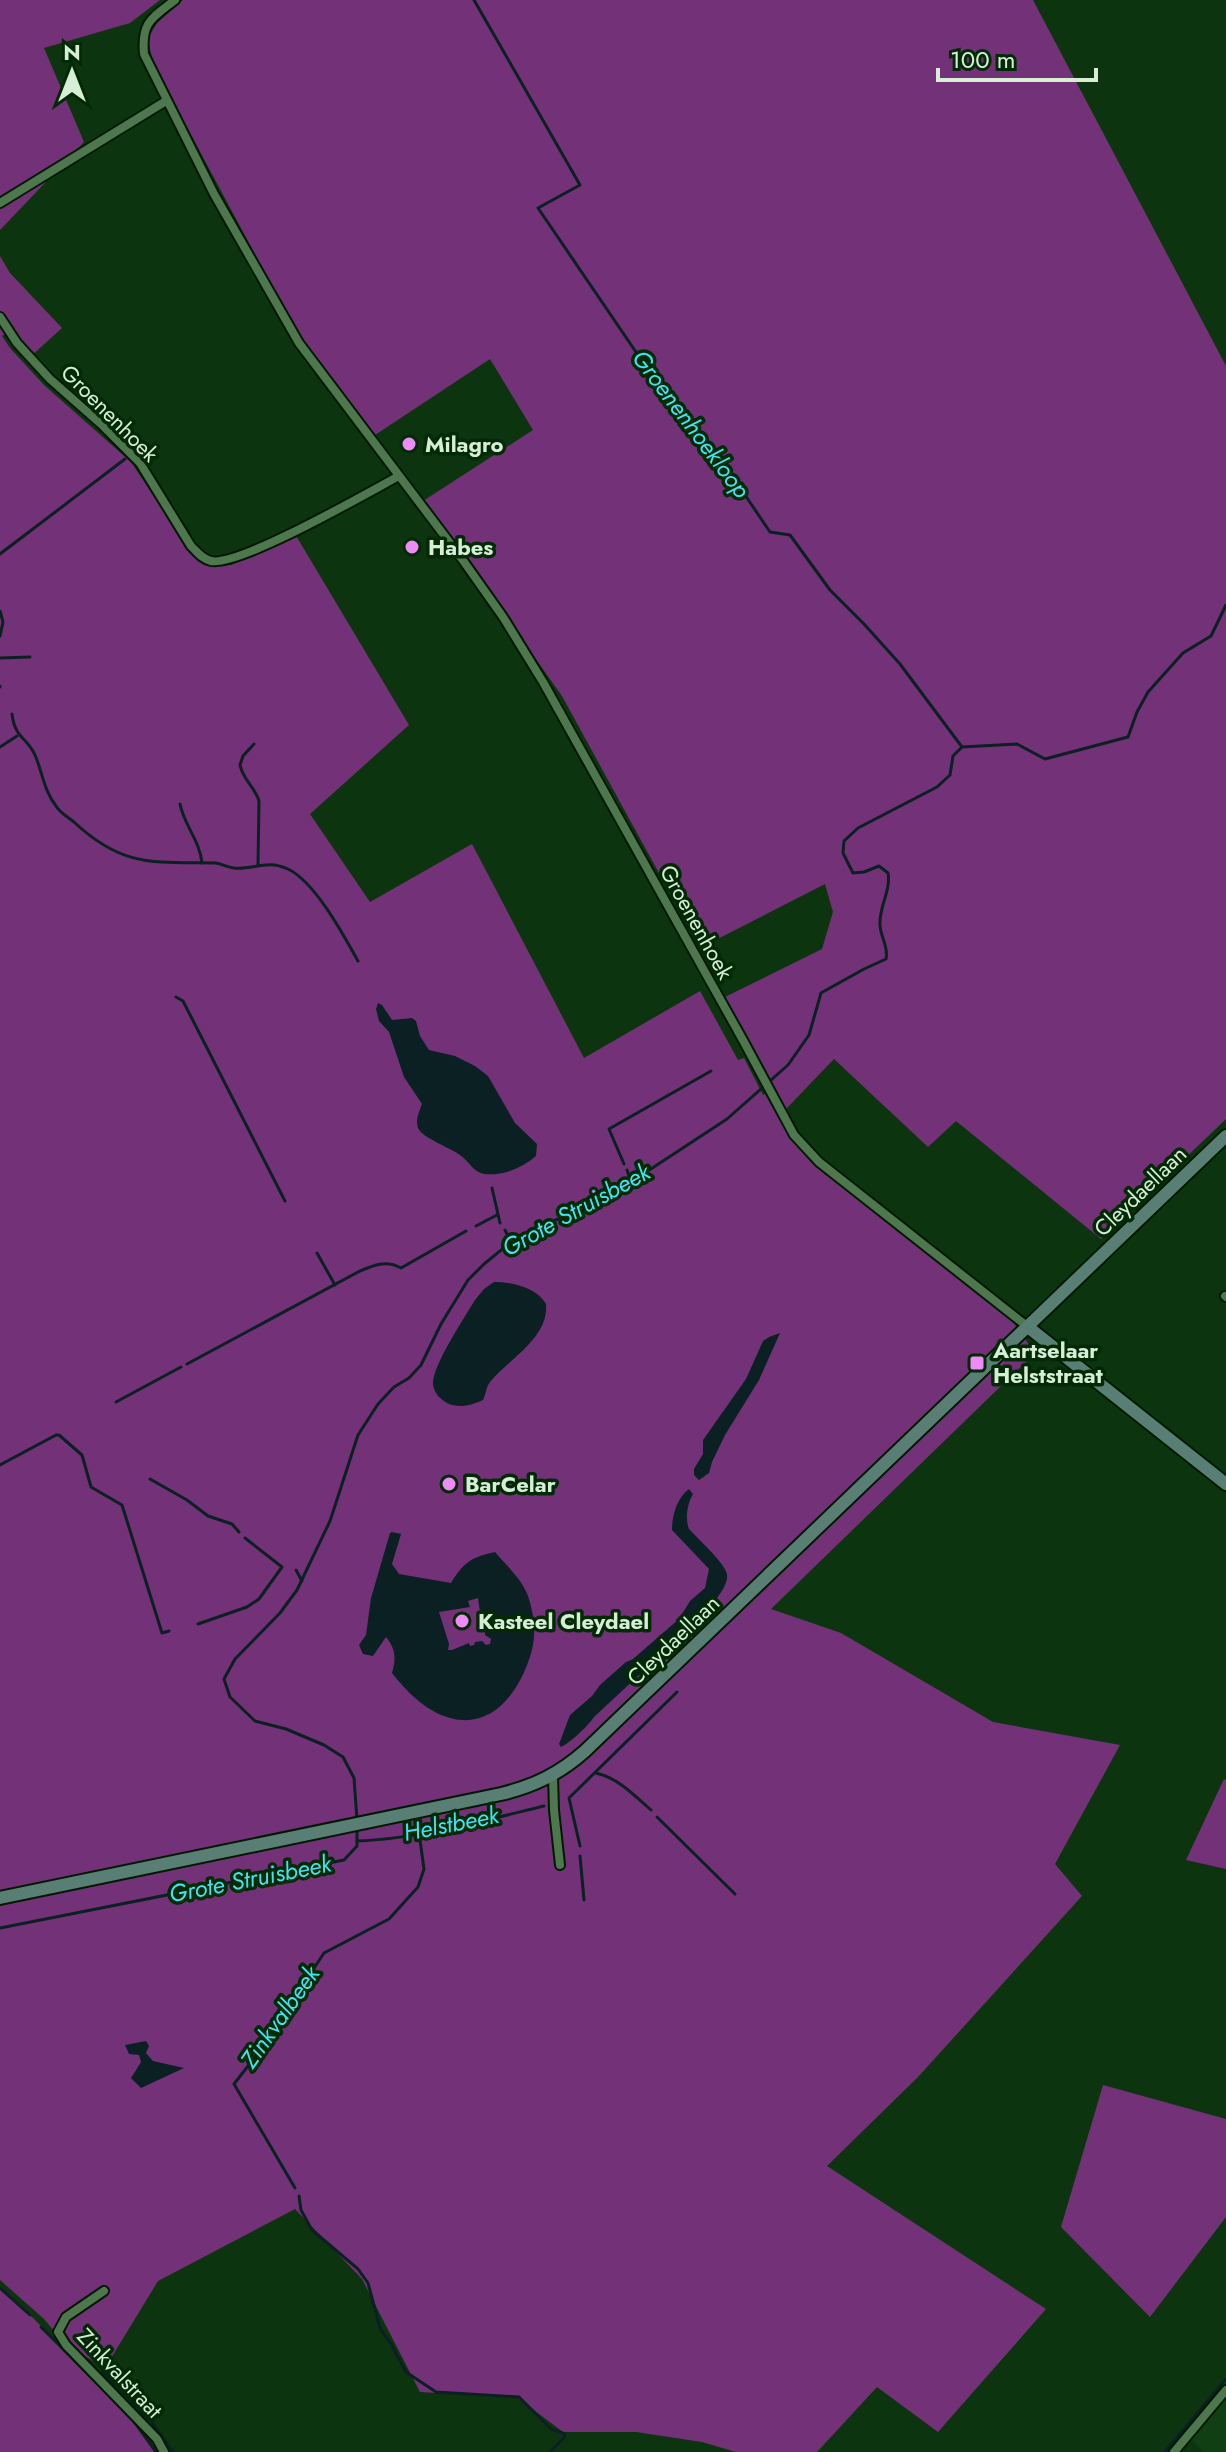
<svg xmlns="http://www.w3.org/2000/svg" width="1226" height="2452" font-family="Jost,sans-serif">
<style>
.built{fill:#103f14}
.green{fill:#733278}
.water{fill:#0b2022;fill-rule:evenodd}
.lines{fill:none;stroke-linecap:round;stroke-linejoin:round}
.stream{stroke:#0b2022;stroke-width:3}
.street-casing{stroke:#001a01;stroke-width:12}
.secondary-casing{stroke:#001a01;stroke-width:16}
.street{stroke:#4e774e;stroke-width:8}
.secondary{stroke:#597f75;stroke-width:12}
.poi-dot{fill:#ef8bf7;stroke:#012a05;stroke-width:3}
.labels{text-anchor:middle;stroke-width:7;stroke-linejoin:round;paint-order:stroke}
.street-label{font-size:22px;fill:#d6edd6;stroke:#012a05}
.poi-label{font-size:22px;font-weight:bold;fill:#d6edd6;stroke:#012a05;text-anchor:start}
.water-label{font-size:24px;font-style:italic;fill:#41e3f2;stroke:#012a05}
</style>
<rect width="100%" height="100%" fill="#0c350f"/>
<path class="built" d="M1226 2379V2452H1204L1182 2431Z"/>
<g class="green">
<path d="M0 0H160L130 23 44 48 84 142 0 230Z"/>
<path d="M183 0H1033L1226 366V1119L1101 1239 956 1121 928 1147 834 1059 786 1109 725 997 822 949 833 912 825 884 700 948 562 696 423 501 533 430 490 359 375 435 294 327 153 64 148 38 157 23Z"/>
<path d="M0 256 10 273 62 328 30 357 9 331 2 336 10 348 44 385 131 462 191 551 206 564 231 565 295 534 409 725 310 814 370 902 472 844 584 1058 700 991 738 1060 744 1058 763 1095 765 1094C780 1121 794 1145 816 1167L1006 1312 1035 1353 771 1609 841 1633 993 1722 1120 1745 1055 1864 1082 1896 918 2077 827 2166 1046 2309 938 2432 877 2387 817 2452H736L702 2442 636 2432H563L518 2398 420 2392 362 2279 295 2209 158 2281 105 2368 66 2345 44 2319 0 2280Z"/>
<path d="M1224 1779 1226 1780V1869L1186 1860Z"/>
<path d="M1103 2085 1226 2119V2217L1150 2317 1061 2227Z"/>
<path d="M0 2289 30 2315 119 2405 157 2452H0Z"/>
</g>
<g class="water">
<path d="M378 1003 382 1005 392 1020 412 1018 416 1021 420 1036 429 1050 455 1056 475 1066 488 1076 515 1123 537 1144 536 1156C522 1168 503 1176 484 1174 473 1172 469 1161 460 1155 451 1148 422 1138 418 1128 415 1120 419 1112 422 1104L404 1077 389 1032 379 1021 376 1009Z"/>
<path d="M494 1282C512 1282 536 1287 546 1304 549 1338 509 1359 490 1382 486 1387 486 1394 483 1400 472 1405 459 1409 447 1403 440 1399 434 1393 433 1384 432 1366 465 1317 475 1300L484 1289Z"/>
<path d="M780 1333 759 1380 725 1435 712 1462 709 1473 699 1480 694 1475V1469L703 1454V1440L746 1379 763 1341 769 1337Z"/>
<path d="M689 1489 693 1494C687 1504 685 1519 689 1529 698 1539 724 1562 727 1574 728 1583 722 1591 717 1598L668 1648 594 1717C588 1726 571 1742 561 1747L559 1744 570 1715 592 1696 600 1685 626 1662 633 1659 679 1619 690 1601 705 1588 709 1569 672 1530C672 1515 677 1498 689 1489Z"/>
<path d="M392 1532 401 1534 392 1564 399 1574 451 1583C463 1563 471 1557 495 1552 506 1565 522 1579 528 1596 533 1611 536 1629 533 1645 526 1678 502 1723 462 1720 433 1718 409 1695 392 1673 396 1659 396 1649 386 1637L373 1656 363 1654 359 1645 366 1635 371 1598 390 1533ZM478 1598 482 1626 485 1628V1635L491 1639 490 1644 486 1645 482 1641 475 1642 474 1645 470 1646 469 1643 452 1650H448L449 1644 439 1612 470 1607 468 1601Z"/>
<path d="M146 2041 149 2046 146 2053 153 2061 184 2068 141 2088 131 2078 141 2062 139 2055 129 2054 125 2045Z"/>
</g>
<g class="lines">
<g class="stream">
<path d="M474 0 580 185 538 208 687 427 714 449 770 532 790 535 830 590 864 624 900 664 962 747"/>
<path d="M0 554 125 459"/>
<path d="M0 611 3 622 0 636"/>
<path d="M0 658 30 657"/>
<path d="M0 686V687"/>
<path d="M12 714C15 739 27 737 35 755 42 771 44 791 56 806 60 813 68 817 74 822 123 868 154 862 216 863 222 864 227 867 234 868 254 870 266 859 288 869 315 882 343 934 358 961"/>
<path d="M254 744 243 756 240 765C243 780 255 787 259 801L258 864"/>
<path d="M0 747 17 736"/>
<path d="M180 804C184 825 200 841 202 863"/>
<path d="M176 997 183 1001 285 1201"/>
<path d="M624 1164 609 1129 711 1071"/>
<path d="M627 1170 631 1182"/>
<path d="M492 1188 500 1223"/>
<path d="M476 1226 497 1215"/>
<path d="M505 1230 510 1240"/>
<path d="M317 1253 335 1285"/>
<path d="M187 1364 360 1271C374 1265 386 1260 401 1268L466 1231"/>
<path d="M116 1402 181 1367"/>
<path d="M0 1465 56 1435H59L82 1455 91 1487 122 1505 162 1633 169 1631"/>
<path d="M150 1479 187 1500 208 1516 232 1524 239 1532"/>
<path d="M296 1570 302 1581"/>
<path d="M198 1624 247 1607 259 1599 282 1567 245 1538"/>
<path d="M596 1773C618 1778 634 1795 651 1810"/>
<path d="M657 1817 735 1894"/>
<path d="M357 1820 354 1778 343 1757 324 1745 286 1729 255 1721 230 1697 224 1679 235 1659 280 1613 297 1590 330 1521 358 1435 378 1404 394 1387 409 1378 421 1365 441 1324 468 1280 484 1264 511 1242 530 1231 577 1211 631 1182 727 1119 788 1065 809 1035 821 993 864 969 886 959C889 945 879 936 880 922 880 905 891 890 888 873L879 866 864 872 853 873 843 853 844 841 858 828 937 787 950 775 953 756 962 747 1017 744 1045 759 1128 737 1137 712 1148 692 1183 653 1211 636 1226 605"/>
<path d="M357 1841C417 1839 486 1820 544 1806"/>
<path d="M580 1846 569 1798 677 1692"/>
<path d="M580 1856 584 1900"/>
<path d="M0 1928 344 1860 357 1846V1828"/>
<path d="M295 2188 234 2084 255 2057 324 1953 389 1919 418 1887 424 1869 419 1833"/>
<path d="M299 2196 301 2210 312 2230 358 2269 368 2283 380 2328 391 2344 406 2372 436 2392 519 2397 551 2429 565 2434 564 2438 550 2452"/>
<path d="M0 2288 30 2315"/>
<path d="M41 2327 105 2391"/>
<path d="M102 2371 154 2425 173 2452"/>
<path d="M133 2420 156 2452"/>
<path d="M1165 2452 1226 2379"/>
</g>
<g class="street-casing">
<g id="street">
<path d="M175 0C152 18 141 22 144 54L214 194 299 343 462 559 503 617 543 682 744 1042 794 1135 819 1162 1028 1327"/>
<path d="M0 203 166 101"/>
<path d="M0 317 17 343 50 379 101 424 140 463 191 546C197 552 202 559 211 561 239 567 367 493 399 476"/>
<path d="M1225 1296 1226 1297"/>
<path d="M553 1776 554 1810 560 1865"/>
<path d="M104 2291 66 2317 58 2332 66 2345 157 2439 164 2452"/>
<path d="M1174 2452 1226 2390"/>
</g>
</g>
<g class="secondary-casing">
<g id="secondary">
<path d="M1028 1327 1226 1484"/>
<path d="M0 1898 501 1794C534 1786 559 1774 585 1751L1226 1136"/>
</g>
</g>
<use href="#street" class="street"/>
<use href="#secondary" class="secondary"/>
</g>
<g class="poi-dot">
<circle cx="409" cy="444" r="8"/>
<circle cx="412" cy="547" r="8"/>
<rect x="969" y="1355" width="16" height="16" rx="4"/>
<circle cx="449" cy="1484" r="8"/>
<circle cx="462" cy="1621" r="8"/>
</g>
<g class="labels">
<g class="street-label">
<text transform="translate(110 413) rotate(45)" y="8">Groenenhoek</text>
<text transform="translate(697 922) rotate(61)" y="8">Groenenhoek</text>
<text transform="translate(1140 1191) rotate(-44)" y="8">Cleydaellaan</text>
<text transform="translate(673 1640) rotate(-44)" y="8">Cleydaellaan</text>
<text transform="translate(120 2373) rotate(47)" y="8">Zinkvalstraat</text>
</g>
<g class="poi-label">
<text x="425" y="452">Milagro</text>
<text x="428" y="555">Habes</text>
<text x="993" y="1358">Aartselaar<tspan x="993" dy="25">Helststraat</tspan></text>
<text x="465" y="1492">BarCelar</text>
<text x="478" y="1629">Kasteel Cleydael</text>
</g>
<g class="water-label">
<text transform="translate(691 424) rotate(53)" y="8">Groenenhoekloop</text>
<text transform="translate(576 1210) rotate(-29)" y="8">Grote Struisbeek</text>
<text transform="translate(451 1824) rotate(-11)" y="8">Helstbeek</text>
<text transform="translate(250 1879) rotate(-11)" y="8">Grote Struisbeek</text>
<text transform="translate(280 2017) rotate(-55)" y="8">Zinkvalbeek</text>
</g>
</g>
<g transform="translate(72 72)" stroke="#012a05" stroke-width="6" paint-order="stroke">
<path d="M0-6L14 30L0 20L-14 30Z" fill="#d6edd6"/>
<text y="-12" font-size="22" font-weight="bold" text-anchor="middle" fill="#d6edd6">N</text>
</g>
<path d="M938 68v12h158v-12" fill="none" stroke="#d6edd6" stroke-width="4"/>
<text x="950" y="68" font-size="24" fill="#d6edd6" stroke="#012a05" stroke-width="6" paint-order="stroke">100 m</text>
</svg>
